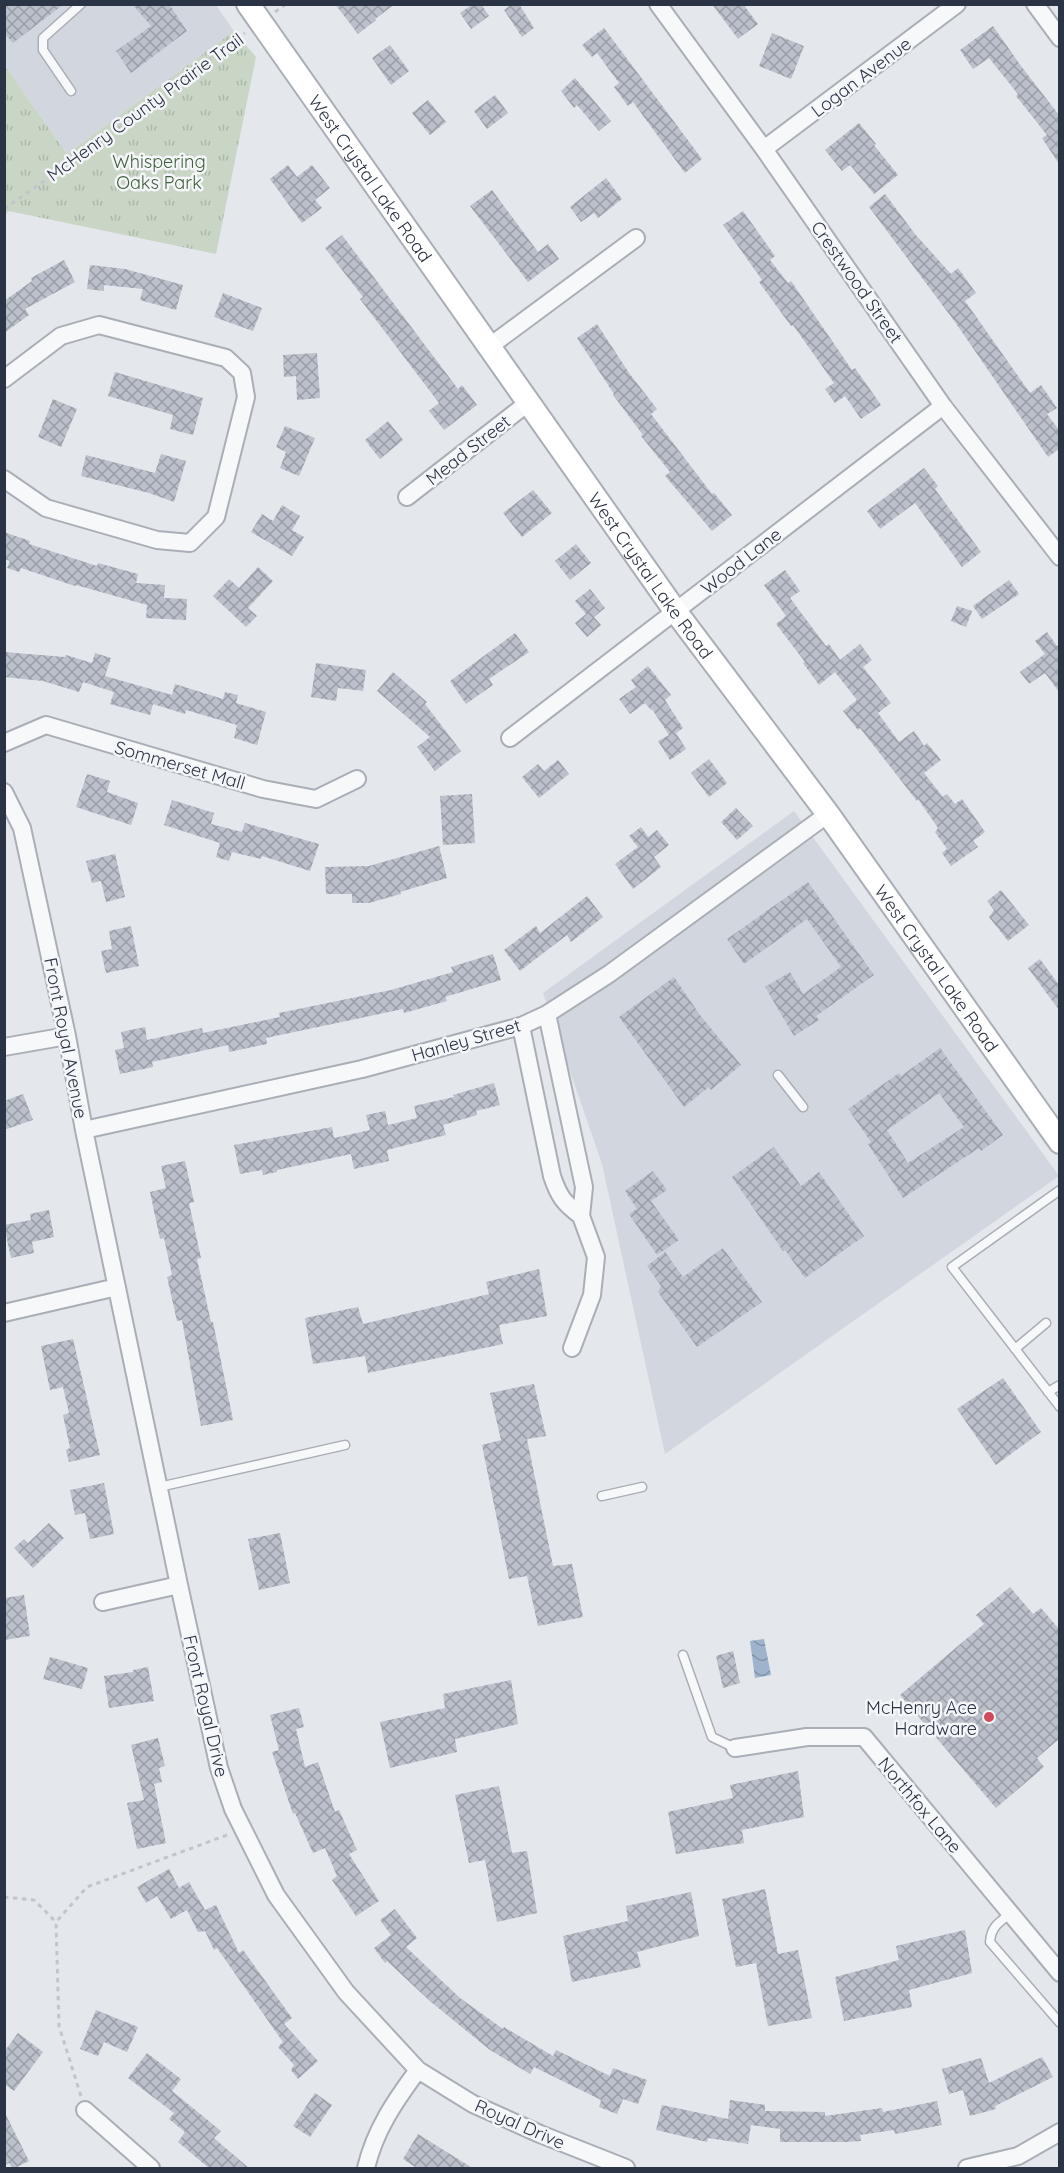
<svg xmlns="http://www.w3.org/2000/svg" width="1064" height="2173" viewBox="0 0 1064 2173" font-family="Quicksand,sans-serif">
<defs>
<pattern id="grass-tufts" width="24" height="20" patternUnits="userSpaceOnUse" patternTransform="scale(1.5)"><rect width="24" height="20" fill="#c9d6c5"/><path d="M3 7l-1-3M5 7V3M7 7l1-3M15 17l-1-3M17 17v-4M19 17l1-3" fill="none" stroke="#adb8ab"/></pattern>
<pattern id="water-waves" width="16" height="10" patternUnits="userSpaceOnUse" patternTransform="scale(1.5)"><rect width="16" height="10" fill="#9fb4cc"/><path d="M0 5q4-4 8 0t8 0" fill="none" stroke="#8293a7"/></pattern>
<pattern id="building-cross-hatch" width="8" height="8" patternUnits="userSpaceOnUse" patternTransform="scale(1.5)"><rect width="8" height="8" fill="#bbc0ca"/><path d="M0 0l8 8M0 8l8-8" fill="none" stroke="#989da6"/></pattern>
</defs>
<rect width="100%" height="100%" fill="#e4e7ec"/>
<!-- built -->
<path fill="#d2d6de" d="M 4,5 L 216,5 L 234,31 L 67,154 L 5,66 Z
M 794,811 L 1059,1176 L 665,1454 L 602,1164 L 543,993 Z"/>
<!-- grass -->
<path fill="url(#grass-tufts)" d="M 234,31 L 256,57 L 216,254 L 9,211 L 5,214 L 5,66 L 67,154 Z"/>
<!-- water -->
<path fill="url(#water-waves)" d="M 764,1639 L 771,1675 L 755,1678 L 750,1641 Z"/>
<!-- building -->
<path fill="url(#building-cross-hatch)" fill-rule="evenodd" d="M 4,4 L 64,4 L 13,43 L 4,33 Z
M 132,4 L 169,4 L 187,31 L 131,73 L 116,51 L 151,26 Z
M 335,4 L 395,4 L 375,19 L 376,20 L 358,34 Z
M 473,4 L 481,4 L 489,16 L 471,29 L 460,13 Z
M 512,4 L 519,4 L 534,28 L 522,37 L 504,10 Z
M 712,4 L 743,4 L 758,24 L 738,39 Z
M 993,26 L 1021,66 L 1059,115 L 1059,164 L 1042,138 L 1047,135 L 1016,96 L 1018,94 L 989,58 L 973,69 L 960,50 Z
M 604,28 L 702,159 L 685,173 L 633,102 L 628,106 L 614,87 L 619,83 L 597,53 L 592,57 L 582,45 Z
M 772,33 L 804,46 L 791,79 L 759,66 Z
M 390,45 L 409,71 L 391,85 L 372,58 Z
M 575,78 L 611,121 L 599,131 L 577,105 L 574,108 L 561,91 Z
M 495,95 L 508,113 L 487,129 L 474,111 Z
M 428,100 L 446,122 L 430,135 L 412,113 Z
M 859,123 L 876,144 L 874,145 L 898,175 L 874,194 L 850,165 L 842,171 L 825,150 Z
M 288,165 L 297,177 L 312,165 L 330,188 L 315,200 L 322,208 L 302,223 L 270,179 Z
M 606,178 L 622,199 L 598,218 L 594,213 L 581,222 L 570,207 Z
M 492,190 L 538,252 L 548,244 L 559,259 L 528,282 L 470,206 Z
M 885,194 L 915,234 L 951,274 L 958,268 L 976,293 L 965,301 L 1030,393 L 1041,385 L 1057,408 L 1047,414 L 1059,430 L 1059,449 L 1048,457 L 955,322 L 869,207 Z
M 743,211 L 775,256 L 770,260 L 788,283 L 791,281 L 852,370 L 855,368 L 881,405 L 861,419 L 845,396 L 835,403 L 825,389 L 834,383 L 793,325 L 791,326 L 759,282 L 762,280 L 723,225 Z
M 342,235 L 458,389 L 462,385 L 477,405 L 444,430 L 429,411 L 439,403 L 360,299 L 363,297 L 325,248 Z
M 64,260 L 75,282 L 25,309 L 29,315 L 4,333 L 4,301 L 32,281 L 31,278 Z
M 90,265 L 125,269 L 183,285 L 176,310 L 140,300 L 143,289 L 104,285 L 104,291 L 87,289 Z
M 223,293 L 262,308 L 253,331 L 214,317 Z
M 597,324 L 629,373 L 657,409 L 651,414 L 712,494 L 714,493 L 732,515 L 712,531 L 665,476 L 670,472 L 641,436 L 643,435 L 613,395 L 614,394 L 577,338 Z
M 317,353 L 320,398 L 297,400 L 296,376 L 284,377 L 283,355 Z
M 115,372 L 203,398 L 193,435 L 170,429 L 173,415 L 108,396 Z
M 53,399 L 77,409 L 61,447 L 38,437 Z
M 388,421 L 403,440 L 380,459 L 365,440 Z
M 285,426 L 315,438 L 299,476 L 280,468 L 286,452 L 276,447 Z
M 161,454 L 186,461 L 174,502 L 149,493 L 81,476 L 86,455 L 155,473 Z
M 924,468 L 938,486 L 935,489 L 981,552 L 962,567 L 915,503 L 880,529 L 867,511 Z
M 533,490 L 552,513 L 522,537 L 503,513 Z
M 282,505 L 300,516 L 292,530 L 304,537 L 292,556 L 251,532 L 262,514 L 273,521 Z
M 4,532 L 30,541 L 29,544 L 97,566 L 98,563 L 138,574 L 136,583 L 165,585 L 164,598 L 187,599 L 186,620 L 146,618 L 147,605 L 76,585 L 75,586 L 21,568 L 19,572 L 7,568 L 10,561 L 4,559 Z
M 576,544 L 591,563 L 570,580 L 555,561 Z
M 258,567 L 273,581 L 248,608 L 257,616 L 246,627 L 213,596 L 229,579 L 239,588 Z
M 785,570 L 800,591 L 790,598 L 826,646 L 829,644 L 840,660 L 860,644 L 872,660 L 863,667 L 891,703 L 878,713 L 899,742 L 914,731 L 924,746 L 927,743 L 941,760 L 924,773 L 943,797 L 947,794 L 955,804 L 962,799 L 985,832 L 973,841 L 978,847 L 951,866 L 942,853 L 947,849 L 935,832 L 938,828 L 918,799 L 917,801 L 860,728 L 858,730 L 843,711 L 857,700 L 835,672 L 819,685 L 803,663 L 805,662 L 776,624 L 786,616 L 764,585 Z
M 1009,580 L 1019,594 L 982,619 L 973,606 Z
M 590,589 L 605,608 L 594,617 L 601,625 L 587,637 L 575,623 L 586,614 L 575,601 Z
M 957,606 L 972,611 L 966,627 L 951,621 Z
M 1047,632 L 1057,646 L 1059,644 L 1059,692 L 1045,673 L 1029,684 L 1020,672 L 1045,654 L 1035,641 Z
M 515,633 L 529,652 L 489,679 L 493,685 L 466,704 L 450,681 Z
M 4,652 L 65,657 L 66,655 L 92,663 L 95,653 L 111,658 L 105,676 L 172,695 L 175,684 L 223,699 L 225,692 L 238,695 L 236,703 L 266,712 L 257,745 L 234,738 L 237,725 L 186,710 L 185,714 L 153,704 L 150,715 L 110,704 L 114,692 L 83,682 L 79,692 L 43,681 L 4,677 Z
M 316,663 L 366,670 L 363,691 L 338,688 L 336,701 L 311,697 Z
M 648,666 L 671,695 L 665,700 L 683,728 L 676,733 L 686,749 L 670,760 L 658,741 L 669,735 L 652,709 L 651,710 L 645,703 L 630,714 L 619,699 L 636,687 L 631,680 Z
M 393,672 L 427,702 L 425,704 L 461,751 L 435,771 L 417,747 L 430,737 L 377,691 Z
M 709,759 L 727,783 L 709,797 L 691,773 Z
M 558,760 L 569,774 L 539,798 L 522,777 L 538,764 L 544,771 Z
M 87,774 L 110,781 L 107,792 L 138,803 L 131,825 L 76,807 Z
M 472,794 L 475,843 L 443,845 L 440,796 Z
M 172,800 L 214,813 L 211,824 L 242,832 L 245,823 L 319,844 L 310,871 L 262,856 L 261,859 L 232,852 L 229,861 L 216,857 L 220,843 L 164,825 Z
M 736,808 L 753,826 L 737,840 L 721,822 Z
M 641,827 L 648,837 L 657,830 L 669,845 L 654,857 L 661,867 L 633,889 L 615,864 L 638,847 L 629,836 Z
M 439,846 L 447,878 L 400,892 L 401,894 L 369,903 L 352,903 L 352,894 L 326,894 L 325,867 L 369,866 Z
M 115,854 L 125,897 L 106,902 L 101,881 L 92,883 L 86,861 Z
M 808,882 L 874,975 L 816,1016 L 819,1020 L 794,1036 L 765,987 L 790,972 L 803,994 L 841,967 L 807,919 L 744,964 L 727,939 Z
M 1001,890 L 1029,925 L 1008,941 L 989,917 L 994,910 L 987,901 Z
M 587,896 L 603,917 L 571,942 L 567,935 L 520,971 L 504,950 L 536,926 L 540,933 Z
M 131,926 L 139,966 L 106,973 L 101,951 L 112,949 L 109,931 Z
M 493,954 L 501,980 L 445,997 L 447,1001 L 404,1013 L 403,1009 L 266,1038 L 267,1044 L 229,1052 L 228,1045 L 152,1062 L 153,1067 L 120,1074 L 115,1050 L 124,1048 L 121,1032 L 145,1027 L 147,1040 L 202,1028 L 203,1033 L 280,1017 L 279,1013 L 391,990 L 453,972 L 451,967 Z
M 1040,959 L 1059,985 L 1059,1010 L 1028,968 Z
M 674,977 L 700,1015 L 741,1065 L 711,1090 L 709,1087 L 684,1107 L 619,1017 Z
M 940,1048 L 1003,1135 L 981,1151 L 979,1148 L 903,1198 L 868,1144 L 871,1142 L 848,1109 L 899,1073 L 901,1076 ZM 939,1093 L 964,1127 L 908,1163 L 887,1130 Z
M 494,1083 L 500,1105 L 476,1111 L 477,1115 L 443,1125 L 446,1135 L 387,1150 L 389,1161 L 354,1169 L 351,1154 L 277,1170 L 277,1172 L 263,1175 L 262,1170 L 240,1174 L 234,1145 L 332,1127 L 334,1138 L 370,1130 L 366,1115 L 385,1111 L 388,1125 L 417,1118 L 414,1106 L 454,1097 L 453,1095 Z
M 23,1094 L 33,1120 L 4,1130 L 4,1101 Z
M 774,1147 L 801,1186 L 819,1172 L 864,1236 L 805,1278 L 785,1250 L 783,1251 L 732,1177 Z
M 185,1161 L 194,1202 L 189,1203 L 201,1258 L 197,1259 L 211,1322 L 213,1322 L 233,1420 L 201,1426 L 182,1320 L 177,1321 L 167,1277 L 172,1275 L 164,1238 L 160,1239 L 150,1192 L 166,1188 L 161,1166 Z
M 653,1171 L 667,1190 L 651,1201 L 679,1240 L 657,1255 L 629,1214 L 637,1209 L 625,1191 Z
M 49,1210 L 54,1237 L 32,1242 L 34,1253 L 11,1258 L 4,1225 L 31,1220 L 30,1214 Z
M 723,1248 L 762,1302 L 697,1347 L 658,1292 L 661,1286 L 647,1266 L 665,1252 L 683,1277 Z
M 539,1269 L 547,1316 L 499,1325 L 503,1344 L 368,1373 L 365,1356 L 313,1364 L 305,1318 L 358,1307 L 363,1324 L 489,1294 L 486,1282 Z
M 73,1339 L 100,1455 L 69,1462 L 66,1450 L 70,1448 L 63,1415 L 69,1413 L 63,1387 L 50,1390 L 41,1346 Z
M 1003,1378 L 1041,1432 L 996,1465 L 957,1409 Z
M 534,1384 L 546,1436 L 527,1439 L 553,1566 L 572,1564 L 583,1617 L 538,1626 L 527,1576 L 509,1579 L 482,1445 L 501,1440 L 490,1393 Z
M 104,1483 L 114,1534 L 90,1539 L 85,1513 L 75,1515 L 70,1490 Z
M 49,1523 L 64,1538 L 33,1568 L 14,1548 L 24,1539 L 28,1543 Z
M 280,1533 L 290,1583 L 259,1590 L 248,1539 Z
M 1010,1587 L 1033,1614 L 1041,1608 L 1059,1629 L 1059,1739 L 1037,1758 L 1044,1767 L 996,1808 L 900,1695 L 984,1624 L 976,1615 Z
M 24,1595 L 30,1636 L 4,1640 L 4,1598 Z
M 733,1651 L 740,1683 L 723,1688 L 716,1656 Z
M 50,1657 L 88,1668 L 82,1689 L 43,1679 Z
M 148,1667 L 154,1701 L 109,1708 L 104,1676 L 133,1672 L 133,1670 Z
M 511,1680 L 518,1724 L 455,1739 L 457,1752 L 390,1768 L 380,1722 L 445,1708 L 443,1694 Z
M 299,1708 L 304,1727 L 296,1729 L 305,1767 L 318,1762 L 335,1812 L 339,1810 L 357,1850 L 349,1854 L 379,1901 L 356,1916 L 332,1880 L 337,1876 L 325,1848 L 313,1853 L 295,1813 L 293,1814 L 272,1752 L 279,1750 L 270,1715 Z
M 158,1738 L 165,1766 L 159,1768 L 162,1782 L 154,1784 L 166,1843 L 137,1849 L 127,1803 L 144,1800 L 131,1745 Z
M 798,1771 L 804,1817 L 742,1830 L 744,1843 L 676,1854 L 668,1812 L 733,1798 L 730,1785 Z
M 499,1786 L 512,1853 L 527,1851 L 537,1913 L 497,1922 L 485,1860 L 469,1863 L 455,1795 Z
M 169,1869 L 179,1888 L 189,1882 L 205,1910 L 216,1905 L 239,1953 L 243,1950 L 292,2018 L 284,2024 L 318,2061 L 298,2079 L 291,2070 L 294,2065 L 278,2047 L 283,2042 L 217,1948 L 214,1950 L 205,1931 L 198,1932 L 187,1910 L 171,1919 L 157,1896 L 146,1903 L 137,1887 Z
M 765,1889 L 778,1954 L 798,1950 L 812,2018 L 768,2026 L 756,1963 L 736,1967 L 722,1899 Z
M 691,1892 L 699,1936 L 637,1952 L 641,1967 L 572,1982 L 563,1936 L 628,1921 L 626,1906 Z
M 395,1909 L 417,1938 L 406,1947 L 460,1998 L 503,2029 L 504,2027 L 553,2056 L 556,2050 L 610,2076 L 613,2068 L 647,2080 L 638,2104 L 623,2099 L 617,2114 L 599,2107 L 601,2100 L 534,2067 L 530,2074 L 490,2050 L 431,2002 L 387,1961 L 385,1963 L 374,1948 L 391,1935 L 380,1920 Z
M 965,1930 L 972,1973 L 909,1990 L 912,2007 L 844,2021 L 835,1977 L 899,1960 L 896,1946 Z
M 96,2010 L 138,2027 L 127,2052 L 104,2042 L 98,2056 L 80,2049 Z
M 18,2033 L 43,2052 L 14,2091 L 4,2084 L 4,2052 Z
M 147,2053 L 181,2079 L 172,2091 L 221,2131 L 214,2138 L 250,2169 L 210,2169 L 178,2142 L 185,2132 L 169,2119 L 174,2113 L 128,2078 Z
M 1042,2057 L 1053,2077 L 995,2106 L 996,2109 L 970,2116 L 963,2090 L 949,2094 L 942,2069 L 981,2058 L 989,2083 Z
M 315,2093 L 332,2105 L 310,2137 L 293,2126 Z
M 730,2100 L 765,2105 L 765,2111 L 825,2112 L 825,2116 L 882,2108 L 883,2112 L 937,2101 L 942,2125 L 895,2134 L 894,2130 L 860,2135 L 861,2141 L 847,2142 L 780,2142 L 780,2129 L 751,2125 L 748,2144 L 708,2138 L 707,2142 L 656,2130 L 662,2105 L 728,2119 Z
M 4,2111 L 29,2161 L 13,2169 L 9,2163 L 4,2166 Z
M 418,2134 L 474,2169 L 418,2169 L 403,2159 Z"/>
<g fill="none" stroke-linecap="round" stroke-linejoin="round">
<defs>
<path id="lane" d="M 71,91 L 43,50 L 43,38 L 81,4
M 778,1075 L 803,1107
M 1060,1190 L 952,1267 L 1060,1407
M 1015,1349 L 1046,1323
M 1048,1392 L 1060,1385
M 159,1487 L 345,1445
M 602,1496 L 642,1487
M 683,1655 L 712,1737 L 735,1748
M 1010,1914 C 999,1922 991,1927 990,1942 L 1060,2023"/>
<path id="street" d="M 658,4 L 764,149 L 943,406 L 1060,557
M 1035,4 L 1060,38
M 764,149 L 957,4
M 490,346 L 636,238
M 4,379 L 61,336 L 99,325 L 226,358 L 242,373 L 246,397 L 216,517 L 190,543 L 157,540 L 46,508 L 4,479
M 407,497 L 529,402
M 510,738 L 943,406
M 4,743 L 46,725 L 263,789 L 316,799 L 357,779
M 4,792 L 22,828 L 67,1036 L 84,1130 L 179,1585 L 219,1768 L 233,1809 L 276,1895 L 346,1992 L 418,2070 L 473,2104 L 540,2134 L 626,2168
M 547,1014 L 584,1187 L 581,1216 L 596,1257 L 592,1295 L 572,1348
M 521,1026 L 552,1176 C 559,1197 564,1203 581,1216
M 4,1047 L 67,1036
M 84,1130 L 362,1069 L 521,1026 L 547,1014 L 609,974 L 828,814
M 4,1313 L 117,1287
M 103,1602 L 179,1585
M 735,1748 L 807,1737 L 864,1737 L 1060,1973
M 85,2110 L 151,2168
M 366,2168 C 375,2130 395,2101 418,2070
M 967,2168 L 1018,2156 L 1060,2132"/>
<g id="secondary">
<path id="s1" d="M 248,4 L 676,612 L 828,814 L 1060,1142"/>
</g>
</defs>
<!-- lane casing -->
<use href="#lane" stroke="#a9aeb7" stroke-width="11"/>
<!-- street casing -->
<use href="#street" stroke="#a9aeb7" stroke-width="20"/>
<!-- secondary casing -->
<use href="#secondary" stroke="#a9aeb7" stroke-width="26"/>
<!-- path -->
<path stroke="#c2c5cb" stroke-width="3" stroke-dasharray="4.5 4.5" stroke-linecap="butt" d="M 275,12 L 286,4
M 4,209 L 73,161 L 245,33
M 4,1897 L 34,1900 L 56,1922
M 81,2096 L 59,2026 L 56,1922 L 87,1887 L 227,1835"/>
<!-- lane -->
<use href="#lane" stroke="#f7f8fa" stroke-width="8"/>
<!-- street -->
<use href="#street" stroke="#f7f8fa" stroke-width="16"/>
<!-- secondary -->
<use href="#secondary" stroke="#fff" stroke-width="22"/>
</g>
<!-- markers -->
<circle fill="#d1495b" stroke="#f4f6f9" stroke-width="2" cx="989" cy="1717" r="6"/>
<g text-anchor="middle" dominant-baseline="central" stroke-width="5" stroke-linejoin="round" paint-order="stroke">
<!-- street labels -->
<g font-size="18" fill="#2b3445" stroke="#f4f6f9">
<text transform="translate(861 77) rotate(-37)">Logan Avenue</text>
<text transform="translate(145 107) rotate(-36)">McHenry County Prairie Trail</text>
<text stroke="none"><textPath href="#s1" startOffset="213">West Crystal Lake Road</textPath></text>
<text transform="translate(857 282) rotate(55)">Crestwood Street</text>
<text transform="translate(468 450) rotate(-38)">Mead Street</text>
<text transform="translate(741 561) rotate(-38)">Wood Lane</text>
<text stroke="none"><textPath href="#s1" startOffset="699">West Crystal Lake Road</textPath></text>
<text transform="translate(180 765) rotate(16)">Sommerset Mall</text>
<text stroke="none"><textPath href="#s1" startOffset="1185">West Crystal Lake Road</textPath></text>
<text transform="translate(66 1038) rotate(79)">Front Royal Avenue</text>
<text transform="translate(466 1040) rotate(-16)">Hanley Street</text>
<text transform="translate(206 1706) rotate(77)">Front Royal Drive</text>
<text transform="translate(920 1805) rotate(50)">Northfox Lane</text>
<text transform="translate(520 2124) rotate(24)">Royal Drive</text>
</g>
<!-- park labels -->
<g font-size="18" fill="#3f6138" stroke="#f4f6f9">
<text x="159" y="161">Whispering<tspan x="159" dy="21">Oaks Park</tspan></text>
</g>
<!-- poi labels -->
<g font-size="18" fill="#2b3445" stroke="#f4f6f9" text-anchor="end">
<text x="977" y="1707">McHenry Ace<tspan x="977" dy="21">Hardware</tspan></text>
</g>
</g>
<!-- border -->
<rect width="1064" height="2173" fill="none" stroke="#2b3445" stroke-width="12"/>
</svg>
